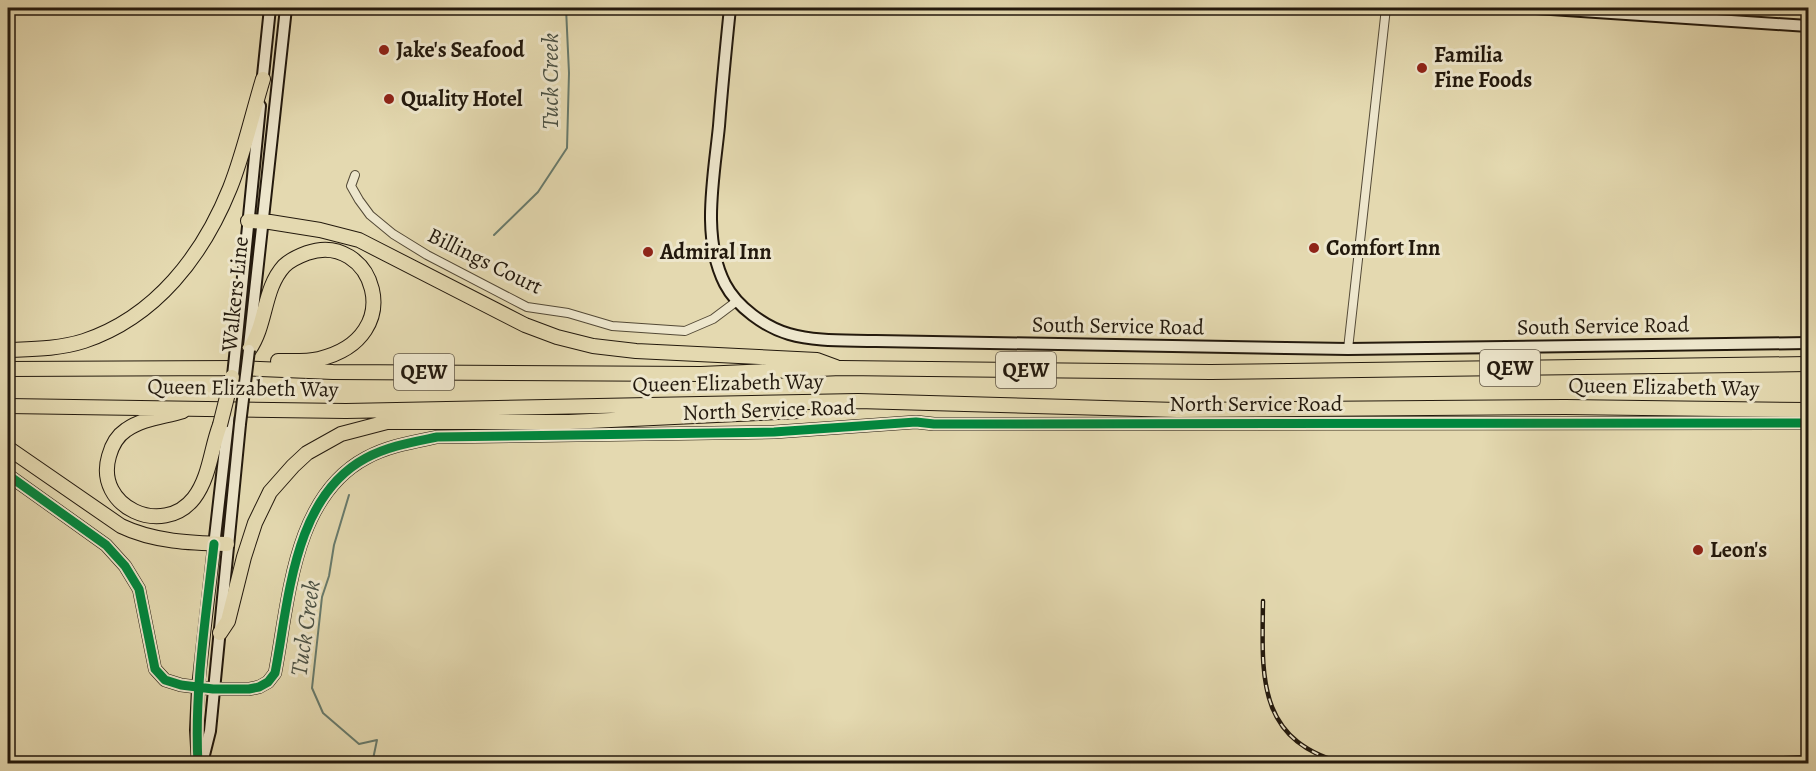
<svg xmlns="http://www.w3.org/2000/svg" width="1816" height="771" viewBox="0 0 1816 771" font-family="Alegreya,serif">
<rect width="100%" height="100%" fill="#e4d9b0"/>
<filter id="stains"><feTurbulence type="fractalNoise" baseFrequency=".00333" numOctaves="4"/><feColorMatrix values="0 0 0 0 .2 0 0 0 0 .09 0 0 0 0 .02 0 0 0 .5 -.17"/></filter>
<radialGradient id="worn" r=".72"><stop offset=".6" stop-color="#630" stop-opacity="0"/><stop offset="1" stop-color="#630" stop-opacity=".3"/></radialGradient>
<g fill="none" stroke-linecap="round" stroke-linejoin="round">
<!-- stream -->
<path stroke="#677a6c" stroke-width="2" d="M 494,235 L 538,192 L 567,148 L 569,73 L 566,8
M 349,495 L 334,545 L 329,576 L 322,597 L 312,688 L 323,713 L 359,744 L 377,740 L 372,764"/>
<defs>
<path id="street" d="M 355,175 L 351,186 L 359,200 L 370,215 L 393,234 L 427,255 L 527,307 L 568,313 L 612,326 L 685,331 L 713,319 L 737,301
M 1348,349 L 1386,8"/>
<path id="secondary" d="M 730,8 C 726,47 722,87 719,126 C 714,177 701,237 725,284 C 737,307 765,327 789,334 C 816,342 848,340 876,341 L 1348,349 L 1808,343
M 1536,8 L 1808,26
M 262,85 L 270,8
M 249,346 L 286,8
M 236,347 L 260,106
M 8,475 L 106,545 L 125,566 L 139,589 L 155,669 L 165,680 L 181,685 L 213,689 L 249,689 L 259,687 L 268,682 L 275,673 C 289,600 293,497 366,458 C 388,446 413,442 437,437 L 774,432 L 916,422 L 934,424 L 1808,423
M 202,763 L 210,731 L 240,424
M 198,764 L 196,730 L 198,687 L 229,414"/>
<path id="highway" d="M 248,221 L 270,222 L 320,230 L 359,240 L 525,325 L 557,337 L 593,346 L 636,351 L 817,360 L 836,367
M 8,350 C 33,349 59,349 84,341 C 156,317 203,255 230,188 C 244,153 252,115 263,79
M 249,350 C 267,324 263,289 284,266 C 290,260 299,256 307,253 C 372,230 411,337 319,359 C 306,362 292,361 278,361
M 8,369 L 236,368 L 333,372 L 701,374 L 841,368 L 1211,372 L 1808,364
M 8,406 L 346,411 L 858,401 L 1177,410 L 1565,407 L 1808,410
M 183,411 C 164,417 143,418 126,430 C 117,436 112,445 109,456 C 94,507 163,538 194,498 C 210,477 211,448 220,425
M 8,448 L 121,526 C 154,542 192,543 227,544
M 220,633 L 228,621 L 244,557 L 255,523 L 270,492 L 293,466 L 307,453 L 341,434 L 387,422 L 569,422 L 799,411"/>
</defs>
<!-- street casing -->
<use href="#street" stroke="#534936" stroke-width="10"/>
<!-- secondary casing -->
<use href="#secondary" stroke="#23190d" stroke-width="14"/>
<!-- highway casing -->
<use href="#highway" stroke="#23190d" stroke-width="16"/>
<!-- street -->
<use href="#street" stroke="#ede6cc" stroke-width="8"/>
<!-- secondary -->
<use href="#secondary" stroke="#ede6cc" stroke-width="10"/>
<!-- highway -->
<use href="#highway" stroke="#e4d9b0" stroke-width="14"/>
<defs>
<path id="rail" d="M 1263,601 C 1262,677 1256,742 1347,764
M 1666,764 L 1808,757"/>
</defs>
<!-- rail casing -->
<use href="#rail" stroke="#23190d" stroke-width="4.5"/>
<!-- rail -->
<use href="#rail" stroke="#ede6cc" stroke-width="2" stroke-dasharray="7" stroke-linecap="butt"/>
<defs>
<path id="secondary-bridge" d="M 232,385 L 236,347
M 240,424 L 249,350"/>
<path id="highway-bridge" d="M 220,425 L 232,377"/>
</defs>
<!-- secondary-bridge casing -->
<use href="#secondary-bridge" stroke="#23190d" stroke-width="14" stroke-linecap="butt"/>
<!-- highway-bridge casing -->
<use href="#highway-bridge" stroke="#23190d" stroke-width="16" stroke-linecap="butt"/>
<!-- secondary-bridge -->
<use href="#secondary-bridge" stroke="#ede6cc" stroke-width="10"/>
<!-- highway-bridge -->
<use href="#highway-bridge" stroke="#e4d9b0" stroke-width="14"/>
<defs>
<path id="cycleway" d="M 8,475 L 106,545 L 125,566 L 139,589 L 155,669 L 165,680 L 181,685 L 213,689 L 249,689 L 259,687 L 268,682 L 275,673 C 289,600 293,497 366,458 C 388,446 413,442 437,437 L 774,432 L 916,422 L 934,424 L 1808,423
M 198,764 C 194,690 206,617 214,544"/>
</defs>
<!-- cycleway casing -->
<use href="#cycleway" stroke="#ede6cc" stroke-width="13"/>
<!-- cycleway -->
<use href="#cycleway" stroke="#00873e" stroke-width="9"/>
</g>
<!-- markers -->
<g fill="#8f2418" stroke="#ede6cc" stroke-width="2">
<circle cx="384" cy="50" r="6"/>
<circle cx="1422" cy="68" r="6"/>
<circle cx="389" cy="99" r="6"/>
<circle cx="1314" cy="248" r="6"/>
<circle cx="648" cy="252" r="6"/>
<circle cx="1698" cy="550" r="6"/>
</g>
<g text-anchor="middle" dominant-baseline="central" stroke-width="6" stroke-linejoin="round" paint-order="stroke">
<!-- shield labels -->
<g fill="#ede6cc" stroke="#605646" stroke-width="1.5">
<rect x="1480" y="350" width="60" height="36" rx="4.5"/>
<rect x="996" y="352" width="60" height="36" rx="4.5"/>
<rect x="394" y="354" width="60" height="36" rx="4.5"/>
</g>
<g font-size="21" font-weight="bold" fill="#23190d">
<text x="1510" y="368">QEW</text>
<text x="1026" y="370">QEW</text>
<text x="424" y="372">QEW</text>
</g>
<!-- poi labels -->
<g font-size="22" font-weight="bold" fill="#23190d" stroke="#ede6cc" text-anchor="start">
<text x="396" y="50">Jake's Seafood</text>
<text x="1434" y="55">Familia<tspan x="1434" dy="25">Fine Foods</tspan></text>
<text x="401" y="99">Quality Hotel</text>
<text x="1326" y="248">Comfort Inn</text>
<text x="660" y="252">Admiral Inn</text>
<text x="1710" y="550">Leon's</text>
</g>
<!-- street labels -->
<g font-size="22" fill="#23190d" stroke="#ede6cc">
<text transform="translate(485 261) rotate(26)">Billings Court</text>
<text transform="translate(235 294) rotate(-84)">Walkers Line</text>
<text transform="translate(1118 326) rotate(1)">South Service Road</text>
<text transform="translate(1603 326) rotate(-1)">South Service Road</text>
<text transform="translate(728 383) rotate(-1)">Queen Elizabeth Way</text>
<text transform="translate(1664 387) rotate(1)">Queen Elizabeth Way</text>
<text transform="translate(243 388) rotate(1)">Queen Elizabeth Way</text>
<text x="1256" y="404">North Service Road</text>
<text transform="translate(769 410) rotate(-2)">North Service Road</text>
</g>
<!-- water labels -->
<g font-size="24" font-style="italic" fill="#4b5144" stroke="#ede6cc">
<text transform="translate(550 81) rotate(-90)">Tuck Creek</text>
<text transform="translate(305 628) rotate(-82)">Tuck Creek</text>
</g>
</g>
<!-- margin -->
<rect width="1816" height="771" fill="none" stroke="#e4d9b0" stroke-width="30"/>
<rect x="9" y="9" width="1798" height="753" fill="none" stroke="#23190d" stroke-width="3"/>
<rect x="15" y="15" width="1786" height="741" fill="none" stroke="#23190d" stroke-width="1.5"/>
<rect width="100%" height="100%" filter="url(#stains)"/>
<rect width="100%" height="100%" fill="url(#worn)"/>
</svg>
